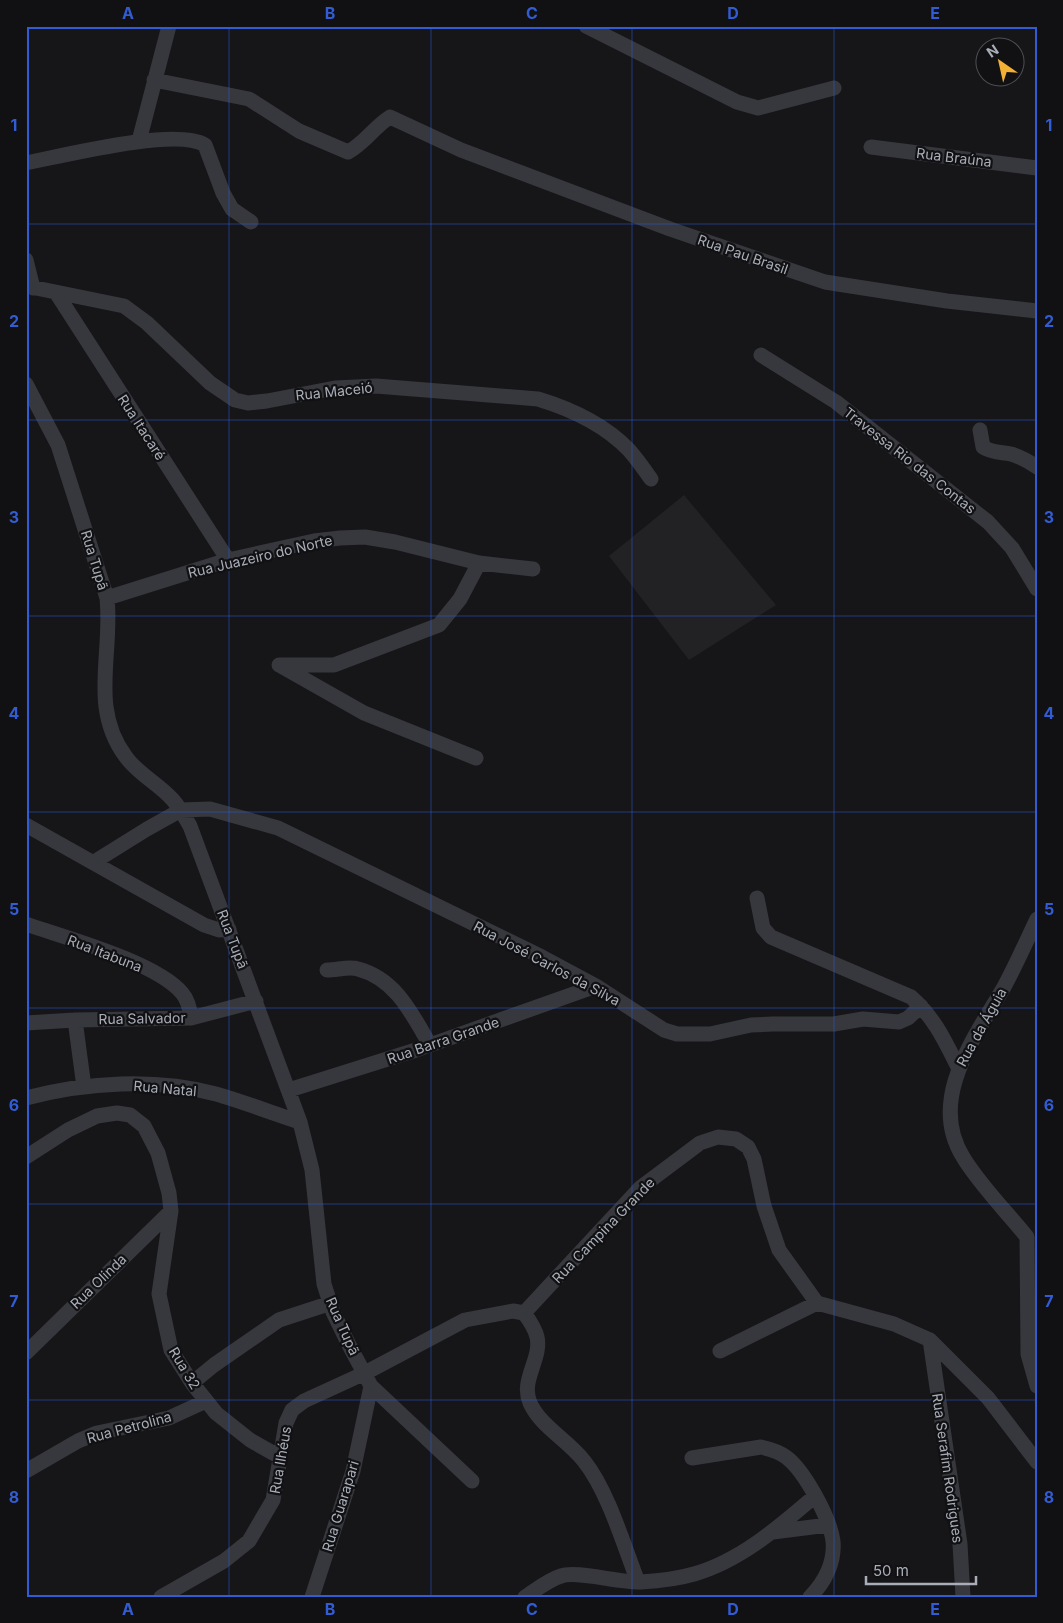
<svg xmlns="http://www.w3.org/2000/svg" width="1063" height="1623" viewBox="0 0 1063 1623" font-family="Inter,sans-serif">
<rect width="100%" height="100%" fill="#161618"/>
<!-- built -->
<path fill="#222225" d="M 684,495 L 776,605 L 689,660 L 609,556 Z"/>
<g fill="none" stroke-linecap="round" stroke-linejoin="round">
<!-- minor -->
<path stroke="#37383d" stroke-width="15" d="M 586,26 L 737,102 L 758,108 L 834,88
M 154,80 L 249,99 L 299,131 L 348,152 C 365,143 374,127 390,117 L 461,150 L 670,229 L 825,282 L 947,301 L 1037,311
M 139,141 L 169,26
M 871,147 L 1037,168
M 26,163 C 62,156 176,127 205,145 L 223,193 L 232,209 L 251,222
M 26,260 L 33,288
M 26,286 L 124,306 L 147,323 L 210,383 L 235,400 L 248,403 L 267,401 L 335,388 L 376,386 L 538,399 C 571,409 605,425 629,450 C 637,459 644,469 651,479
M 57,294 L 228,560
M 761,355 L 836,402 L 988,522 L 1012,548 L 1037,589
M 26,384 L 58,445 L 107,598 C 113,654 89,708 126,757 C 138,774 159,784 173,800 C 180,808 185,817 190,826 L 300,1122 L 312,1170 L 324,1284 L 333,1312 L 349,1345 L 371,1386 L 472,1481
M 980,430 L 983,447 C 991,453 1002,452 1011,454 C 1021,457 1028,461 1037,467
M 107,598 L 228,560 L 314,541 L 340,538 L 365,537 L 395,542 L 479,563 L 533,569
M 279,665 L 334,665 L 439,625 L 460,599 L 479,563
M 281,666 L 364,713 L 476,758
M 26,825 L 204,925 L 219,930 L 229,929
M 94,862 L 147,829 L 181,810 L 210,809 L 278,828 L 542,957 L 596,986 L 664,1030 L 677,1034 L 710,1034 L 751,1025 L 773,1024 L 834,1024 L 863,1019 L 899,1022 L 908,1018 L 921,1006
M 757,898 L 763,928 L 771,937 L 911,997 C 934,1017 945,1041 958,1067
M 26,924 C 66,938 156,962 182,993 C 188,1000 190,1009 191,1018
M 327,970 C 337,970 350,966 358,969 C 396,979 412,1014 430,1045
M 75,1020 L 84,1087
M 26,1023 L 75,1020 L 191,1018 L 256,1001
M 289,1090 L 416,1050 L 596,986
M 26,1098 C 87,1082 155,1078 216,1094 C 244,1102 272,1113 300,1122
M 26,1157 L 68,1130 L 97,1116 L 117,1113 L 130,1115 L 144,1126 L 158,1153 L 169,1193 L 171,1211 L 159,1294 L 171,1350 L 192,1383 L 216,1413 L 250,1440 L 280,1457
M 1027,1237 C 1007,1212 979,1184 963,1157 C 927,1099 975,1037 1004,987 C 1016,965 1026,942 1037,919
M 1027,1237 L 1028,1354 L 1037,1386
M 524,1313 L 640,1188 L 700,1143 L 718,1137 L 736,1139 L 748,1147 L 754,1159 L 764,1206 L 779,1250 L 817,1303
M 930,1340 L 960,1544 L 963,1597
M 720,1351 L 817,1303 L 894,1324 L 930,1340 L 988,1398 L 1037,1462
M 26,1353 L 171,1211
M 192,1383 L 214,1365 L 279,1320 L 331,1303
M 692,1458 L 761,1447 C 770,1449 778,1451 786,1457 C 804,1470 830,1518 833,1541 C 835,1562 825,1582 810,1597
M 26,1471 L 78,1441 L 97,1433 L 169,1418 L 206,1401
M 773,1532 L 828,1525
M 161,1597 L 224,1561 L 249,1541 L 273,1500 L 286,1423 L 292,1410 L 304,1401 L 365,1373 L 465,1320 L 513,1311 L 524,1313 C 530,1321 535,1328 537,1337 C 542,1359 520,1380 530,1403 C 541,1427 568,1440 584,1461 C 608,1491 624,1546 638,1582
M 312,1597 L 353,1471 L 371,1386
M 525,1597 C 536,1590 548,1580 561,1576 C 575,1570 620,1583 641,1582 C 658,1581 677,1579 694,1574 C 740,1561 779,1527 815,1496"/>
</g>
<!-- grid -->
<path fill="none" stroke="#325cd3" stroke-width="1" stroke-opacity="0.55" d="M 229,26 L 229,1597M 431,26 L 431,1597M 632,26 L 632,1597M 834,26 L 834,1597M 26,224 L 1037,224M 26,420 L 1037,420M 26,616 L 1037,616M 26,812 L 1037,812M 26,1008 L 1037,1008M 26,1204 L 1037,1204M 26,1400 L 1037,1400"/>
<g text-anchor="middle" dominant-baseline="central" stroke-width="4.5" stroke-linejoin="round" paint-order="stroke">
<!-- street labels -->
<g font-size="14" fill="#a8adb8" stroke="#111113">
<text transform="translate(954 157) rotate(7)">Rua Braúna</text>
<text transform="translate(743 254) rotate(19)">Rua Pau Brasil</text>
<text transform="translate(334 391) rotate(-6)">Rua Maceió</text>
<text transform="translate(142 427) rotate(57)">Rua Itacaré</text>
<text transform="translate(910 460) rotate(38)">Travessa Rio das Contas</text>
<text transform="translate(260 556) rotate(-13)">Rua Juazeiro do Norte</text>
<text transform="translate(95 560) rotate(73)">Rua Tupã</text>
<text transform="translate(233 939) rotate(69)">Rua Tupã</text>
<text transform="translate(105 953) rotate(21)">Rua Itabuna</text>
<text transform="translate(547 963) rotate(28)">Rua José Carlos da Silva</text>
<text transform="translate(142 1018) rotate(-1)">Rua Salvador</text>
<text transform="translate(981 1027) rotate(-61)">Rua da Águia</text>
<text transform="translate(443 1040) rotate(-19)">Rua Barra Grande</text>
<text transform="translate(165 1088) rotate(5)">Rua Natal</text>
<text transform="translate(603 1230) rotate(-46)">Rua Campina Grande</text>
<text transform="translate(98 1281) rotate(-44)">Rua Olinda</text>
<text transform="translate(343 1326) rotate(66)">Rua Tupã</text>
<text transform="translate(185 1368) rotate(59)">Rua 32</text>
<text transform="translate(129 1427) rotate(-15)">Rua Petrolina</text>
<text transform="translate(280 1460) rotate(-80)">Rua Ilhéus</text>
<text transform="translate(948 1468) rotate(82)">Rua Serafim Rodrigues</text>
<text transform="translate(340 1506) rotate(-73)">Rua Guarapari</text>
</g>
</g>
<!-- border -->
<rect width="1063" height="1623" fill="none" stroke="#111113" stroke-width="55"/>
<!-- north arrow -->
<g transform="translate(1000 62) rotate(326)"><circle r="24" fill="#111113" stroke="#4d4f55"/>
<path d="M0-4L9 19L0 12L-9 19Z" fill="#f2b134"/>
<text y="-8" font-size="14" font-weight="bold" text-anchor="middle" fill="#a8adb8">N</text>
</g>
<!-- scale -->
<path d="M866 1576v8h110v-8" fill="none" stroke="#a8adb8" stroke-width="2.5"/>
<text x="873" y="1576" font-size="15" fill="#a8adb8" stroke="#111113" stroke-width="4" paint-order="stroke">50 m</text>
<rect x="28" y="28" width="1008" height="1568" fill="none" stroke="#325cd3" stroke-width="2"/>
<g font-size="16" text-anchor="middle" font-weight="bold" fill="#325cd3">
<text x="128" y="19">A</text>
<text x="330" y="19">B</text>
<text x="532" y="19">C</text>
<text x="733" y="19">D</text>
<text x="935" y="19">E</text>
<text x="14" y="131">1</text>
<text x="1049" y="131">1</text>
<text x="14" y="327">2</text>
<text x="1049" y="327">2</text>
<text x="14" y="523">3</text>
<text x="1049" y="523">3</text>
<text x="14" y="719">4</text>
<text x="1049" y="719">4</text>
<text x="14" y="915">5</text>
<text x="1049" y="915">5</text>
<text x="14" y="1111">6</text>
<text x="1049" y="1111">6</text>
<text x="14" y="1307">7</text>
<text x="1049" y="1307">7</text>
<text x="14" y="1503">8</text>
<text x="1049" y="1503">8</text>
<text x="128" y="1615">A</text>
<text x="330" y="1615">B</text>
<text x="532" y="1615">C</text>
<text x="733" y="1615">D</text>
<text x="935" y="1615">E</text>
</g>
</svg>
